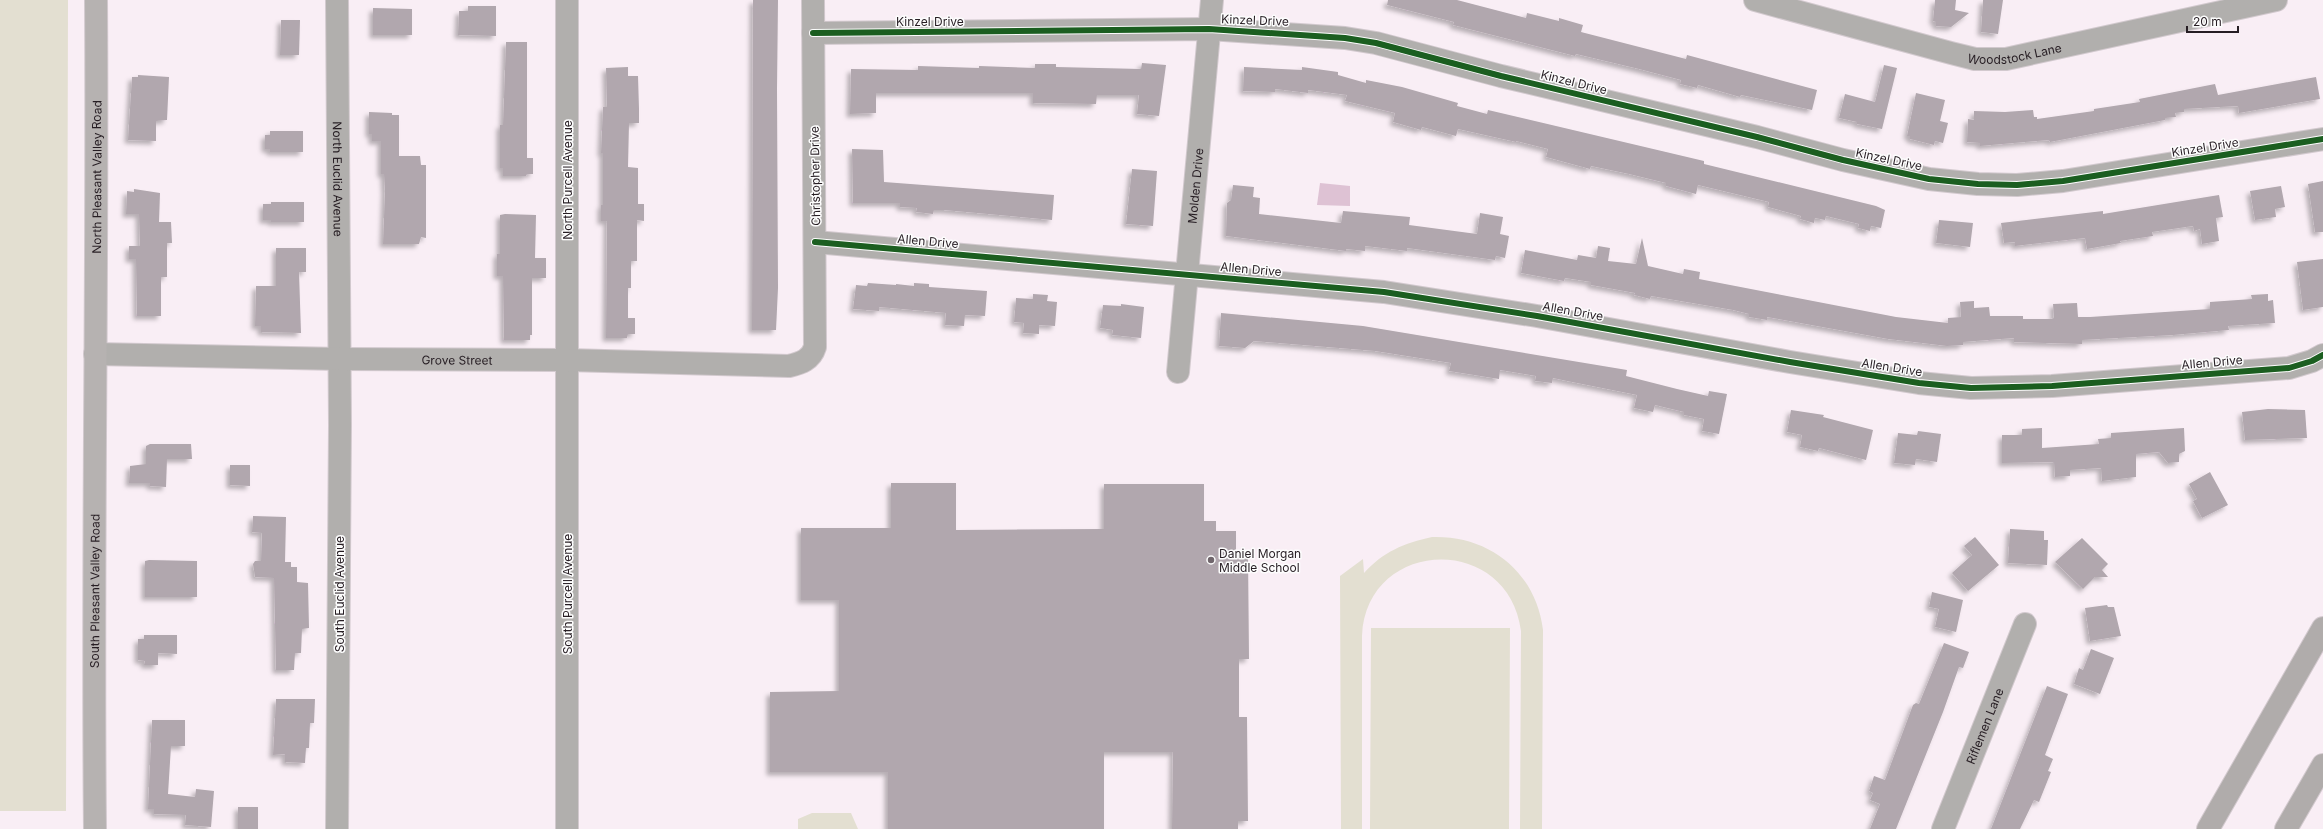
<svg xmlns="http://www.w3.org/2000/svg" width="2323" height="829" viewBox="0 0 2323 829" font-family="Inter,sans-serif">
<defs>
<filter id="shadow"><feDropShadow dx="-3.5" dy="3.5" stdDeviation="2" flood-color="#0004"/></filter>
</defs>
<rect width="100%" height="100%" fill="#f9eef5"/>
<!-- green -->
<path fill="#e3dfd1" d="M 0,0 L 68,0 L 66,811 L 0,811 Z
M 1432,537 C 1489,535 1536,572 1543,630 L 1542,829 L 1520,829 L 1521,631 C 1508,532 1366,538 1362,636 L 1362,829 L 1341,829 L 1340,576 L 1363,559 L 1364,573 C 1383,552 1404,543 1432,537 Z
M 1371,628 L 1510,628 L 1509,829 L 1370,829 Z
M 812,813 L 851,813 L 858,829 L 798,829 L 798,819 Z"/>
<!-- water -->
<path fill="#dec2d4" d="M 1320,183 L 1350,186 L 1350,206 L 1317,205 Z"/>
<!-- building -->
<path fill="#b1a7ae" filter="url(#shadow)" d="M 753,0 L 778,0 L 777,89 L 778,288 L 776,330 L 752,330 Z
M 1388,0 L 1457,0 L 1526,18 L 1527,13 L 1559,21 L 1559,18 L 1583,25 L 1581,32 L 1686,59 L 1687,55 L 1817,90 L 1812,110 L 1741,95 L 1740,97 L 1698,85 L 1697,88 L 1680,84 L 1681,80 L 1639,69 L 1576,54 L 1575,56 L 1453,25 L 1454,22 L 1387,5 Z
M 1935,0 L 1956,0 L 1955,10 L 1969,13 L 1951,27 L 1936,26 L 1936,22 L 1933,21 Z
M 1983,0 L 2003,0 L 1998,34 L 1981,32 Z
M 468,6 L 496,6 L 496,36 L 458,35 L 459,11 L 468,11 Z
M 373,8 L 412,9 L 412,35 L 373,35 Z
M 281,20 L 300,20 L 299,55 L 280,55 Z
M 506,42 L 527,42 L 527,158 L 533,158 L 533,174 L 527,174 L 526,176 L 503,176 L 503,168 L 500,168 L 500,125 L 503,125 Z
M 1142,63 L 1166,65 L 1159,116 L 1137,114 L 1139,95 L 1097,95 L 1096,104 L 1033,103 L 1033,93 L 876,93 L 876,113 L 850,114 L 851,69 L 918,70 L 918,66 L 979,68 L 979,66 L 1035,68 L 1035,64 L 1056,64 L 1056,67 L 1141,69 Z
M 1884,65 L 1897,68 L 1882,129 L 1857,124 L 1857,122 L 1839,118 L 1845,94 L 1875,102 Z
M 628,67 L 628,76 L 638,76 L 639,109 L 639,123 L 629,123 L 628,167 L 638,168 L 638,204 L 644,204 L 644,221 L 637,220 L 637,261 L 631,261 L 631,288 L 628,288 L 628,318 L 635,318 L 635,334 L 628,334 L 627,338 L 606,338 L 607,221 L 601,221 L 601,205 L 603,205 L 603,153 L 601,153 L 603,107 L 607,107 L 606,68 Z
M 1244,67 L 1302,70 L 1302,67 L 1338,72 L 1338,75 L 1366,83 L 1366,80 L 1402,87 L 1458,103 L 1457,106 L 1487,114 L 1488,110 L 1704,161 L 1704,164 L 1876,206 L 1885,210 L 1881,228 L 1871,226 L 1870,231 L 1858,228 L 1859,224 L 1826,216 L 1825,220 L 1815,218 L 1814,223 L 1800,219 L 1801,216 L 1768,207 L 1769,202 L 1698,185 L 1696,194 L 1666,186 L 1666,183 L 1629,174 L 1591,166 L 1590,169 L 1546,157 L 1548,149 L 1516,141 L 1516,142 L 1458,129 L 1456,136 L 1422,127 L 1421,130 L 1393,122 L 1395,113 L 1345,101 L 1347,95 L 1308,90 L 1308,93 L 1275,89 L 1275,92 L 1243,91 Z
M 138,75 L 169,77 L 167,120 L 156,121 L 156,141 L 128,140 L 132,77 L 138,77 Z
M 2316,77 L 2320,99 L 2239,113 L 2238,106 L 2184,109 L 2184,112 L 2175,113 L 2176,117 L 2165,118 L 2165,120 L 2050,142 L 2049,140 L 1980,146 L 1980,143 L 1967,142 L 1968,119 L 1974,120 L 1974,111 L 2005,112 L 2033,110 L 2034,117 L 2037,117 L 2037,119 L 2094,111 L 2094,109 L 2140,102 L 2139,99 L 2215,84 L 2218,95 Z
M 1916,93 L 1945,100 L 1940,121 L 1948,123 L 1943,143 L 1935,141 L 1934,145 L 1910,139 L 1910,136 L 1907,136 Z
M 369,112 L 392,113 L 392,115 L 399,115 L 399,156 L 420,156 L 421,165 L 426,165 L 426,238 L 421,237 L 419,244 L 383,244 L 385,191 L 384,174 L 381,174 L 381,141 L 372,141 L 372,134 L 369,134 Z
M 270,131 L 303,131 L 303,152 L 270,152 L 270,149 L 265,149 L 265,135 L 270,135 Z
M 852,149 L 883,150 L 884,182 L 1054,195 L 1052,220 L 944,210 L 934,210 L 933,214 L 916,212 L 917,208 L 900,207 L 900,203 L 853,203 Z
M 1132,169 L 1157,171 L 1153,226 L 1126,224 Z
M 2323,181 L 2323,232 L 2315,232 L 2308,184 Z
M 1233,185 L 1254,187 L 1253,197 L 1260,198 L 1259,214 L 1341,223 L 1343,211 L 1410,217 L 1409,225 L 1477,234 L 1480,213 L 1503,217 L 1500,234 L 1509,236 L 1505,258 L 1496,256 L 1495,260 L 1407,248 L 1407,251 L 1365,246 L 1365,251 L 1346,249 L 1346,251 L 1226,236 L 1227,203 L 1231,200 Z
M 2281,186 L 2285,207 L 2275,209 L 2276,217 L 2255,220 L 2250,191 Z
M 134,189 L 160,193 L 159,222 L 171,222 L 172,243 L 167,243 L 167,277 L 161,277 L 161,316 L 137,316 L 136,259 L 129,259 L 129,246 L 140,246 L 139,214 L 126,214 L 127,191 L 134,192 Z
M 2219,195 L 2223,217 L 2216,218 L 2219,241 L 2202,244 L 2200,229 L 2194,231 L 2193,226 L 2152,232 L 2153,236 L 2120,241 L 2121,243 L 2087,249 L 2085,238 L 2015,246 L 2015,242 L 2004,243 L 2001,223 L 2103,211 L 2103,214 Z
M 271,202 L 304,202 L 304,222 L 271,222 L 271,220 L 263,220 L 263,204 L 271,204 Z
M 505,214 L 536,215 L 535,258 L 546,258 L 546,278 L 532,278 L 532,335 L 530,335 L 530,340 L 504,340 L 503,276 L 497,276 L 497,254 L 500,254 L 500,215 Z
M 1939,220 L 1973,223 L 1970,247 L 1936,243 Z
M 1642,238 L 1648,266 L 1683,274 L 1684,269 L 1700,272 L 1699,279 L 1896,317 L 1948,323 L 1948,318 L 1961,317 L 1960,302 L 1974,301 L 1974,308 L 1989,307 L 1990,316 L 2023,316 L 2023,319 L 2051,319 L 2054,318 L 2053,304 L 2077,303 L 2078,317 L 2090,317 L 2210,309 L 2210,302 L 2252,299 L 2251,295 L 2268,294 L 2268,301 L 2273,300 L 2275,323 L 2228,326 L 2229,330 L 2173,335 L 2082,340 L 2082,344 L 2014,342 L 2014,338 L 1963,342 L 1963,345 L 1947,346 L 1888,339 L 1767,317 L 1767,320 L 1749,317 L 1749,314 L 1733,310 L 1651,296 L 1650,299 L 1634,295 L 1635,293 L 1591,285 L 1591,282 L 1565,278 L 1564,281 L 1521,273 L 1525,250 L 1577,260 L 1578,255 L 1596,258 L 1598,246 L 1610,248 L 1608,261 L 1636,264 Z
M 276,248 L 306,248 L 306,272 L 299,272 L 301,333 L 261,332 L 261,326 L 255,326 L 256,286 L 276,286 Z
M 2323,259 L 2323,307 L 2303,310 L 2297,262 Z
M 868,283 L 896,285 L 896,284 L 914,286 L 914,283 L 929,284 L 929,287 L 987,291 L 985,316 L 965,315 L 964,326 L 945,325 L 946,313 L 879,307 L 879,311 L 853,309 L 856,285 L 867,286 Z
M 1033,294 L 1048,295 L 1047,301 L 1057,302 L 1055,326 L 1039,325 L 1039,334 L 1023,333 L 1024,323 L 1014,322 L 1016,298 L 1033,299 Z
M 1121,304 L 1144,307 L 1141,338 L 1112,335 L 1113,330 L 1100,328 L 1103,305 L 1121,306 Z
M 1221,313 L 1363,326 L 1627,370 L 1626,376 L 1677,389 L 1708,396 L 1709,391 L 1727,394 L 1719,434 L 1702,431 L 1704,419 L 1684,415 L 1684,412 L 1655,405 L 1653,412 L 1634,408 L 1637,395 L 1567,381 L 1553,378 L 1552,383 L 1535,381 L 1536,376 L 1500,370 L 1499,379 L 1449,371 L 1451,363 L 1375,351 L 1254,341 L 1245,348 L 1219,346 Z
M 2268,409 L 2305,410 L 2307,438 L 2245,440 L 2242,412 Z
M 1791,410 L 1824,415 L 1823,417 L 1873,430 L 1866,460 L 1819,448 L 1818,451 L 1800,447 L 1802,435 L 1787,432 Z
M 2042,428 L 2042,448 L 2099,444 L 2098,439 L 2111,438 L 2111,433 L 2184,428 L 2185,451 L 2179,454 L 2179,462 L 2168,463 L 2159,452 L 2136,454 L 2136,477 L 2102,481 L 2101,468 L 2070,470 L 2070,476 L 2055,477 L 2054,462 L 2002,463 L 2002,435 L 2022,435 L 2022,429 Z
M 1918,431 L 1941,434 L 1937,462 L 1916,459 L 1915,465 L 1894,463 L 1898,433 L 1917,435 Z
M 150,444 L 191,444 L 192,459 L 167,459 L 166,487 L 150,486 L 150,483 L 129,483 L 130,466 L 146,464 L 146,446 Z
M 230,465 L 250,465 L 250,486 L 230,485 Z
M 2210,472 L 2228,505 L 2202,518 L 2193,501 L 2197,499 L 2189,484 Z
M 891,483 L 956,483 L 956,530 L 1104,529 L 1104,484 L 1204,484 L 1204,521 L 1216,521 L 1216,531 L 1236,531 L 1236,555 L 1248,554 L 1249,659 L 1239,659 L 1239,717 L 1247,717 L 1248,821 L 1238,821 L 1238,829 L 1172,829 L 1173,752 L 1104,752 L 1104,829 L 888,829 L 888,772 L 770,772 L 770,692 L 839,691 L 839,600 L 801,600 L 801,528 L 891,528 Z
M 253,516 L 286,517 L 285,562 L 291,562 L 291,567 L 297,567 L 297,582 L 308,583 L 309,628 L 302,629 L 301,653 L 295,653 L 294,670 L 276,670 L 274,578 L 255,577 L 253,564 L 255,561 L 261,561 L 262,533 L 252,532 Z
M 2010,529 L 2044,531 L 2044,540 L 2048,540 L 2047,565 L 2008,563 Z
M 1975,537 L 1999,565 L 1968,591 L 1952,573 L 1972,555 L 1964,546 Z
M 2082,538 L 2108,564 L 2102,570 L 2108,577 L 2095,577 L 2083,589 L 2055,562 Z
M 149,560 L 197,561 L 197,597 L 145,597 L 145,561 Z
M 1932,592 L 1963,600 L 1956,632 L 1935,627 L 1939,609 L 1929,607 Z
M 2107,605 L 2108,607 L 2114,607 L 2121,636 L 2090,641 L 2085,608 Z
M 144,635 L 177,635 L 177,654 L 158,653 L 158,665 L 144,665 L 145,661 L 138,660 L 138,639 L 144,639 Z
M 1944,643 L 1969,652 L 1963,668 L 1959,667 L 1943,712 L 1896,829 L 1870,829 L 1880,804 L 1870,800 L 1873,793 L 1869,791 L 1874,776 L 1885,780 L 1913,705 L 1916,703 L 1919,704 Z
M 2091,649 L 2114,658 L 2100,694 L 2074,684 L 2079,668 L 2083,670 Z
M 2047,686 L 2068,694 L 2045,755 L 2053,759 L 2048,771 L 2051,772 L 2039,802 L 2034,800 L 2020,829 L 1991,829 Z
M 276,699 L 315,699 L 314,723 L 310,723 L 309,748 L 306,748 L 305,763 L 285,762 L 285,754 L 273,755 Z
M 152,720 L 185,720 L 185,746 L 171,746 L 168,794 L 195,797 L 196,789 L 214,791 L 211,827 L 185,825 L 186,815 L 154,814 L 154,809 L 148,809 Z
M 238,807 L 258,807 L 258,829 L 238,829 Z"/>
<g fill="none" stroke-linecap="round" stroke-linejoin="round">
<defs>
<g id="minor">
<path id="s1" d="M 337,0 L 340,425 L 337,829"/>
<path d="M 567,0 L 567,829"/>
<path id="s2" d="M 1755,0 L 1951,53 L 1975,59 L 2006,59 L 2276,0"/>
<path d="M 813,33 L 1209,29 L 1345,38 L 1376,43 L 1501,76 L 1757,137 L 1843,160 L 1929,179 L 1978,184 L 2017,185 L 2063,181 L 2323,139"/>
<path d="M 815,242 L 1384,292 L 1537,316 L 1790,362 L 1919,383 L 1971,388 L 2052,386 L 2289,368 L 2312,361 L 2323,355"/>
<path id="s3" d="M 95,354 L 340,359 L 567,360 L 789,366 C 801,363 811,360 815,347 L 813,0"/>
<path id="s4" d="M 1178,372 L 1212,0"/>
<path id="s5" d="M 1943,829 L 2025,624"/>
</g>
<g id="major">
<path id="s6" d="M 95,829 C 92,553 98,276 96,0"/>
</g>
<path id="highway" d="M 2208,829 L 2323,628
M 2286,829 L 2323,765"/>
</defs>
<!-- minor casing -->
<use href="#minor" stroke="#d2c9ce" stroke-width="24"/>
<!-- major casing -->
<use href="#major" stroke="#d2c9ce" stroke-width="24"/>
<!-- highway casing -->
<use href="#highway" stroke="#d2c9ce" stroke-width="24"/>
<!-- minor -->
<use href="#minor" stroke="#b1afad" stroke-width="22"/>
<!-- major -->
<use href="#major" stroke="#b6b2b1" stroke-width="22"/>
<!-- highway -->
<use href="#highway" stroke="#b0acab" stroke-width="22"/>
<defs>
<path id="cycleway" d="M 813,33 L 1209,29 L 1345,38 L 1376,43 L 1501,76 L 1757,137 L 1843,160 L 1929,179 L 1978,184 L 2017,185 L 2063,181 L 2323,139
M 815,242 L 1384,292 L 1537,316 L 1790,362 L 1919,383 L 1971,388 L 2052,386 L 2289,368 L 2312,361 L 2323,355"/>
</defs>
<!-- cycleway casing -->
<use href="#cycleway" stroke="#fdfdfd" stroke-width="8"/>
<!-- cycleway -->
<use href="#cycleway" stroke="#1b5e20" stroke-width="6"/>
</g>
<!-- markers -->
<circle fill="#70666c" stroke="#fdfdfd" stroke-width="1.5" cx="1211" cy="560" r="4"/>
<g text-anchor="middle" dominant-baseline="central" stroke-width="3" stroke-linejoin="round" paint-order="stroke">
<!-- street labels -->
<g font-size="12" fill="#261d23" stroke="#fdfdfd">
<text transform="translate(1255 20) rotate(2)">Kinzel Drive</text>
<text x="930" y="21">Kinzel Drive</text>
<text stroke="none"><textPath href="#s2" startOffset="268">Woodstock Lane</textPath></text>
<text transform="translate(1574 82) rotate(14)">Kinzel Drive</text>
<text transform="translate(2205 147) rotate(-9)">Kinzel Drive</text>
<text transform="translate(1889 159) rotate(12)">Kinzel Drive</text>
<text transform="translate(815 176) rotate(-91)">Christopher Drive</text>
<text stroke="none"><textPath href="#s6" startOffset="652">North Pleasant Valley Road</textPath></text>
<text stroke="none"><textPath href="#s1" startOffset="179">North Euclid Avenue</textPath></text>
<text transform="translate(567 180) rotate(-90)">North Purcell Avenue</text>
<text stroke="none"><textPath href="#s4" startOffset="187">Molden Drive</textPath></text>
<text transform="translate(928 241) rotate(5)">Allen Drive</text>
<text transform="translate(1251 269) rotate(5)">Allen Drive</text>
<text transform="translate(1573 311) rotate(10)">Allen Drive</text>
<text stroke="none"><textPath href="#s3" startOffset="362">Grove Street</textPath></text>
<text transform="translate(2212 362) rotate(-5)">Allen Drive</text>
<text transform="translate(1892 367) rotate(9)">Allen Drive</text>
<text stroke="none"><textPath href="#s6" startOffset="238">South Pleasant Valley Road</textPath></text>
<text transform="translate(339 594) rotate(-90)">South Euclid Avenue</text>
<text transform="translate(567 594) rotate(-90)">South Purcell Avenue</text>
<text stroke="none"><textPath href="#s5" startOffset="111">Riflemen Lane</textPath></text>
</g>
<!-- poi labels -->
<g font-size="12" fill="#261d23" stroke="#fdfdfd" text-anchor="start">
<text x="1219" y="553">Daniel Morgan<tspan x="1219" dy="14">Middle School</tspan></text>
</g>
</g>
<!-- scale -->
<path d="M2187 26v6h51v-6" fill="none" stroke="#261d23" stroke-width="2"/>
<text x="2193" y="26" font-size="12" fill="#261d23" stroke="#fdfdfd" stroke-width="3" paint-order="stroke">20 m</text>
</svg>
